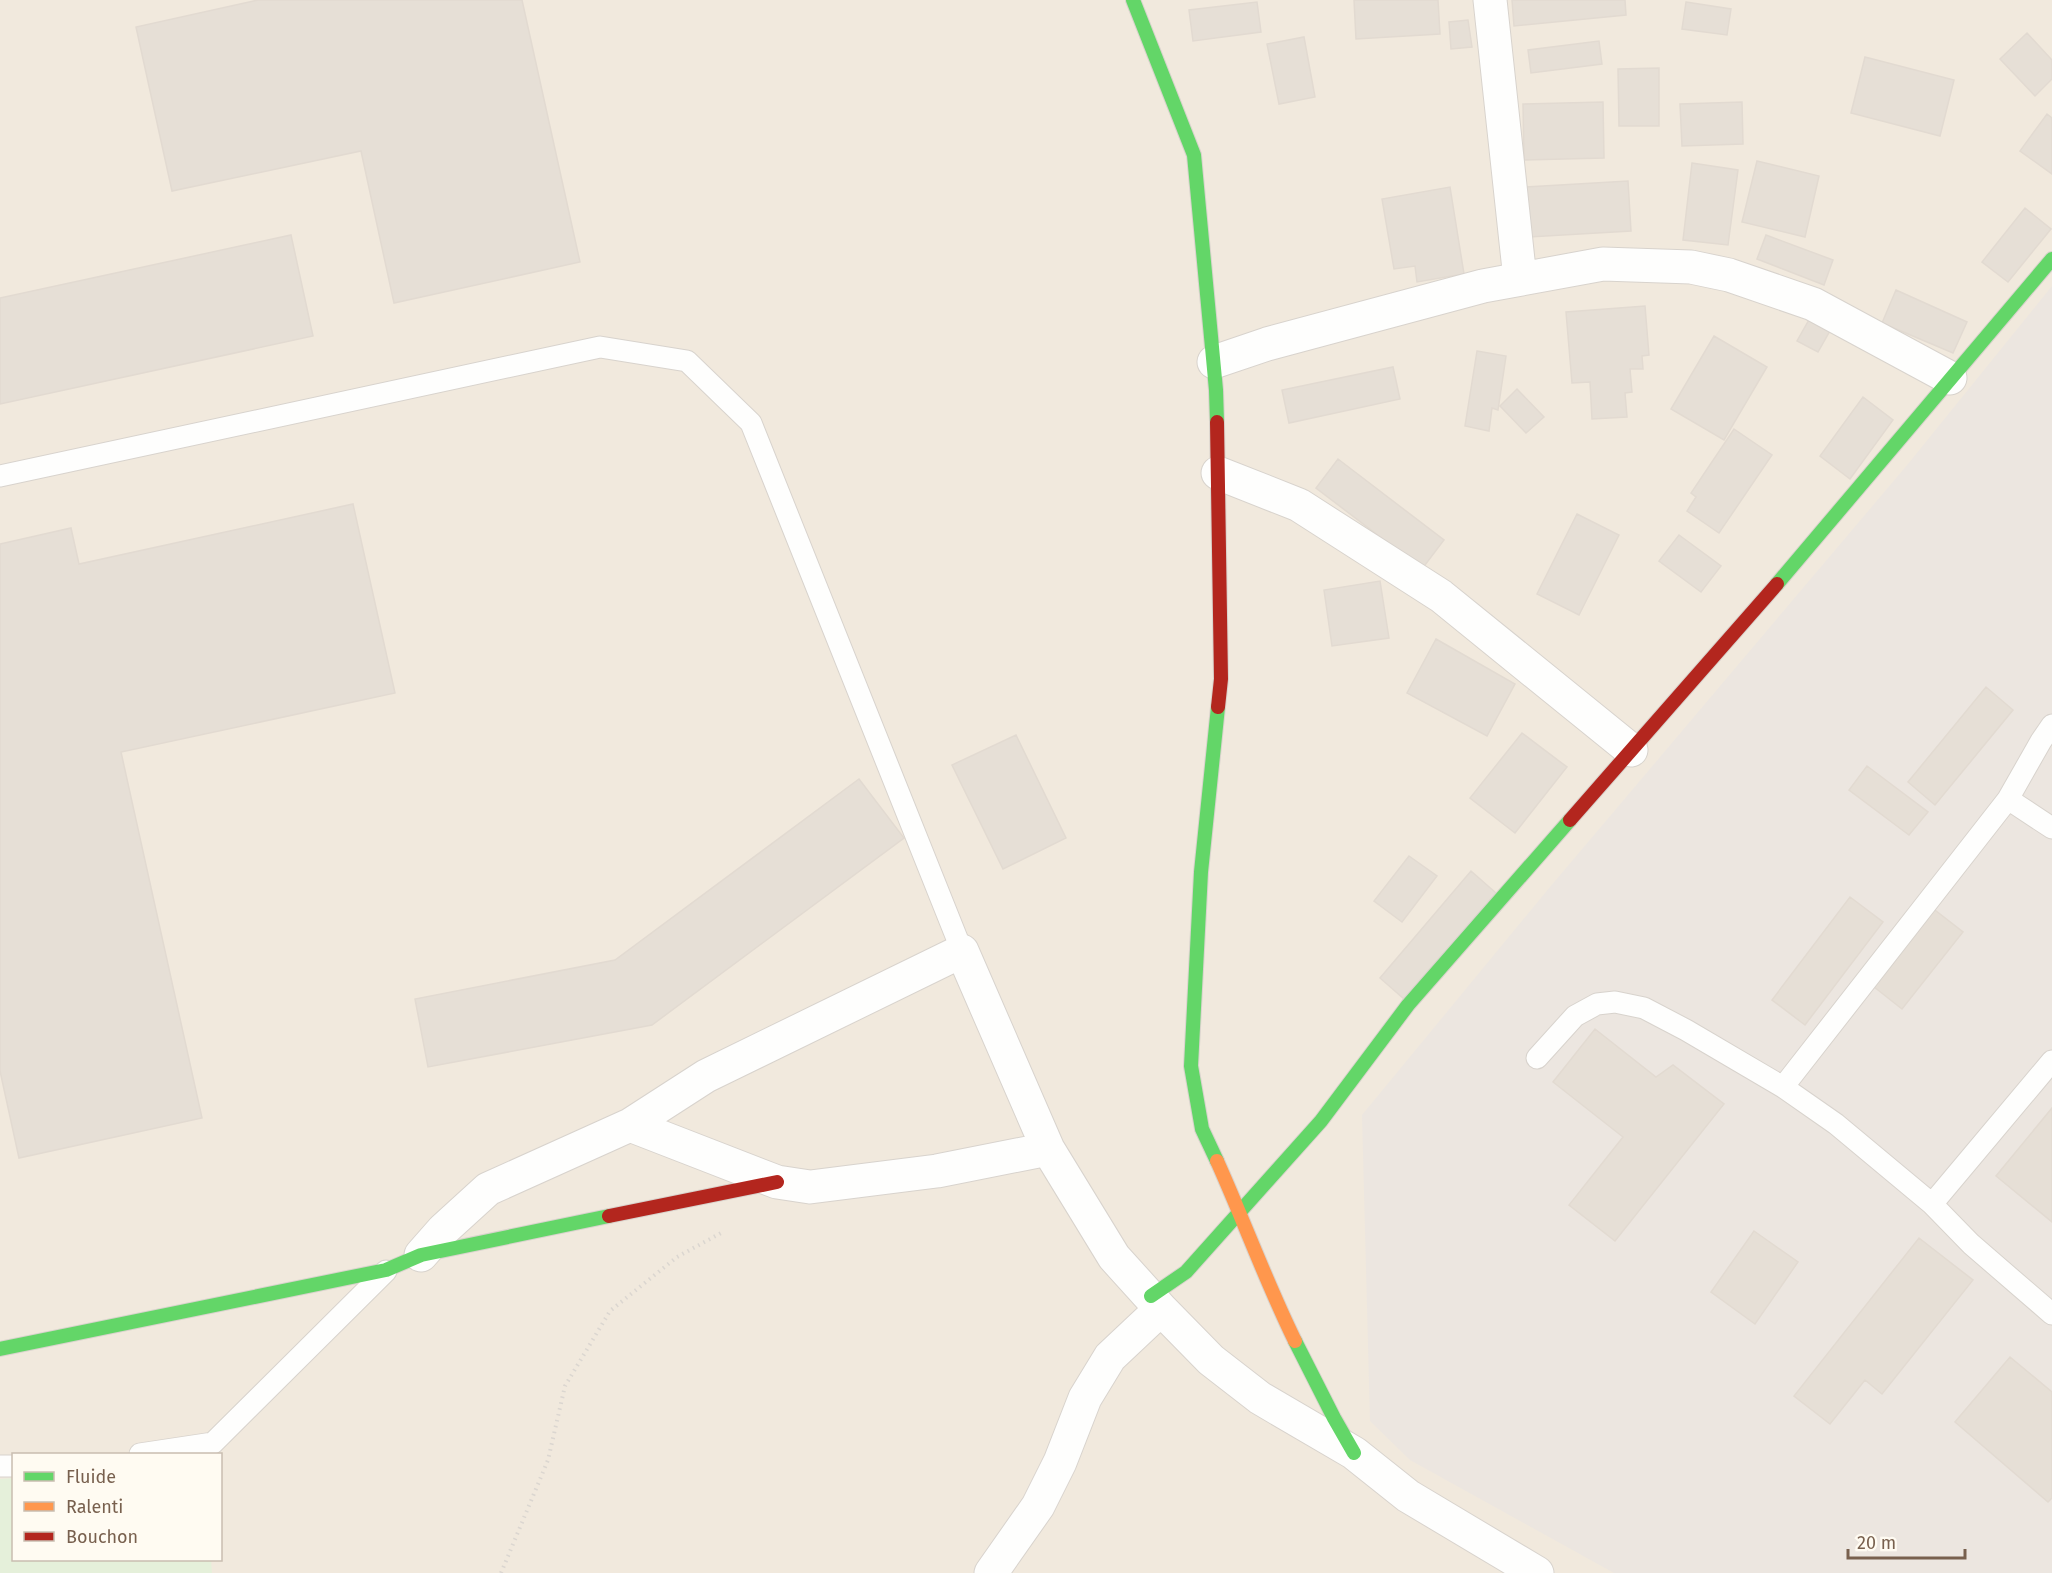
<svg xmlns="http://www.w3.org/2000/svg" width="2052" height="1573" viewBox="0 0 2052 1573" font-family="'Fira Sans',sans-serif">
<rect width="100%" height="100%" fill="#f9f6ef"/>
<!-- residential -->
<path fill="#f1e9dd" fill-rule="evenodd" d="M 0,0 L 2052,0 L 2052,1573 L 0,1573 ZM 14,1454 L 220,1454 L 220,1560 L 14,1560 Z"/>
<!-- industrial -->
<path fill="#ece6e0" d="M 2052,286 L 2052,1573 L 1614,1573 L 1410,1460 L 1370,1421 L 1362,1115 L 1550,887 L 1908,464 Z"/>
<!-- green -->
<path fill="#e5f0da" d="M 13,1478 L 14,1560 L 211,1560 L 212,1573 L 0,1573 L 0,1479 Z"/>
<!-- building -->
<path fill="#e6dfd6" stroke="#e2dad1" stroke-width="1.5" d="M 258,0 L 522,0 L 580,262 L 394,303 L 361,151 L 172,191 L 136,27 Z
M 1354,0 L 1438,0 L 1440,34 L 1356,39 Z
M 1512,0 L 1625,0 L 1626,15 L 1514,26 Z
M 1257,2 L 1261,32 L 1193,41 L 1189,10 Z
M 1686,2 L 1731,9 L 1727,35 L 1682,29 Z
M 1468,20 L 1472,47 L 1451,49 L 1449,22 Z
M 2027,33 L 2052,60 L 2052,79 L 2035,96 L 2000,59 Z
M 1304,37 L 1315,97 L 1279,104 L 1267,44 Z
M 1599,41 L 1602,64 L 1531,73 L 1528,50 Z
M 1865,57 L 1954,80 L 1940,136 L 1851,113 Z
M 1659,68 L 1659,126 L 1619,126 L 1618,69 Z
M 1603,102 L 1604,158 L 1524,160 L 1523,104 Z
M 1742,102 L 1743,144 L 1682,146 L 1680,104 Z
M 2047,114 L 2052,118 L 2052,174 L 2020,151 Z
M 1757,161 L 1819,176 L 1805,237 L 1742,222 Z
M 1692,163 L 1738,170 L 1728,245 L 1683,240 Z
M 1628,181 L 1631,231 L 1529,237 L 1526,187 Z
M 1450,187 L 1464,274 L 1417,282 L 1415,266 L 1394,269 L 1382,199 Z
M 2025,208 L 2051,229 L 2008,282 L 1982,262 Z
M 291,235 L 313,336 L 0,404 L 0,298 Z
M 1766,235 L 1833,260 L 1824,285 L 1757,259 Z
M 1896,290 L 1967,322 L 1953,353 L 1882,323 Z
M 1645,306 L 1649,355 L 1642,356 L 1643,369 L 1630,369 L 1632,392 L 1625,393 L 1627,417 L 1592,419 L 1590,382 L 1572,383 L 1566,312 Z
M 1810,318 L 1831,329 L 1818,352 L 1797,341 Z
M 1714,336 L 1767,367 L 1724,440 L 1671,409 Z
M 1477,351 L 1506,356 L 1498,410 L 1492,408 L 1489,431 L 1465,426 Z
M 1393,367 L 1400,399 L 1289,423 L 1282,390 Z
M 1517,389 L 1544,417 L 1526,433 L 1500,406 Z
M 1863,397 L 1893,420 L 1850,479 L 1820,456 Z
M 1734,429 L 1772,455 L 1719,533 L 1687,511 L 1696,497 L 1691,493 Z
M 1338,459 L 1444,540 L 1422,569 L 1316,488 Z
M 353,504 L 395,693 L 121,752 L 202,1118 L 19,1158 L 0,1071 L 0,544 L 71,528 L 79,564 Z
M 1577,514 L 1619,535 L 1579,615 L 1537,594 Z
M 1679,535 L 1721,566 L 1701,592 L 1659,561 Z
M 1380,581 L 1389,638 L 1332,646 L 1324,590 Z
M 1436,639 L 1515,684 L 1487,736 L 1407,693 Z
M 1986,687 L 2013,710 L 1935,805 L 1908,782 Z
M 1522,733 L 1567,767 L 1515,833 L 1470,798 Z
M 1016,735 L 1066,838 L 1003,869 L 952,765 Z
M 1867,766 L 1928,812 L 1909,835 L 1849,790 Z
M 859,779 L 904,838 L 652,1025 L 428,1067 L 415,999 L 615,960 Z
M 1409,856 L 1437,876 L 1402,922 L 1374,901 Z
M 1471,871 L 1496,893 L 1404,999 L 1380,978 Z
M 1850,897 L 1883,922 L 1805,1025 L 1772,1000 Z
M 1931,907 L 1963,932 L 1902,1009 L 1869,983 Z
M 1595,1029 L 1656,1077 L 1673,1065 L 1724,1104 L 1615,1241 L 1569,1205 L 1623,1137 L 1553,1082 Z
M 2052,1108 L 2052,1222 L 1996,1176 Z
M 1754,1231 L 1798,1262 L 1755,1324 L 1711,1292 Z
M 1919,1238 L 1973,1280 L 1882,1394 L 1865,1380 L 1830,1424 L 1794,1396 Z
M 2010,1357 L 2052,1392 L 2052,1498 L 2048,1502 L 1955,1422 Z"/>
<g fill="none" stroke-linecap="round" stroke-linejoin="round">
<defs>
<path id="lane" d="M 0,476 L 600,347 L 687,361 L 751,423 L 962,951
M 2008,799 L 2052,828
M 1537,1058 L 1575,1016 L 1597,1004 L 1615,1002 L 1644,1008 L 1686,1030 L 1783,1087 L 1836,1124 L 1932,1204
M 2052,1061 L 1932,1204 L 1971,1244 L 2052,1314
M 1783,1087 L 2008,799 L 2041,741 L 2052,725
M 140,1454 L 213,1443 L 386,1271
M 0,1466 L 14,1466"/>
<path id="street" d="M 1490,0 L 1520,279
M 1214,362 L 1267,344 L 1483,286 L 1603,264 L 1691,267 L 1729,275 L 1813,304 L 1950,378
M 1218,473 L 1299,505 L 1441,596 L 1631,750
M 630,1125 L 777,1182 L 810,1187 L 937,1171 L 1048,1149
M 421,1255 L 443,1230 L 488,1189 L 630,1125 L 706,1076 L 962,951 L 1048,1149 L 1114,1257 L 1161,1309 L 1211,1360 L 1260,1398 L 1354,1453 L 1408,1496 L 1537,1573
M 991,1573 L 1038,1506 L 1060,1462 L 1085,1398 L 1110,1357 L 1161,1309"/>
<path id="fast" d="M 1133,0 L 1194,155 L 1216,390 L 1217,422
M 1777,584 L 2052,259
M 1217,1161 L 1202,1129 L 1191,1066 L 1201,872 L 1218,707
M 1151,1296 L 1186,1272 L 1321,1121 L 1408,1005 L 1570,820
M 1295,1341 L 1334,1418 L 1354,1453
M 0,1349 L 386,1270 L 421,1255 L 609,1216"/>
<path id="slow" d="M 1217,1161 C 1244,1221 1266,1282 1295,1341"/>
<path id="jam" d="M 1217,422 L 1221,679 L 1218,707
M 1570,820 L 1777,584
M 609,1216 L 777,1182"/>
</defs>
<!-- lane casing -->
<use href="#lane" stroke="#d8d3cd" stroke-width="23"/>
<!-- street casing -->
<use href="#street" stroke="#d8d3cd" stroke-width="35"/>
<!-- fast casing -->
<use href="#fast" stroke="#d9d3cd" stroke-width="16"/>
<!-- slow casing -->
<use href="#slow" stroke="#d9d3cd" stroke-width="16"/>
<!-- jam casing -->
<use href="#jam" stroke="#d9d3cd" stroke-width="16"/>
<!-- path -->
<path stroke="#dbd6d0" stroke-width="4" stroke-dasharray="1.5 4.5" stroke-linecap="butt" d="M 501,1573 L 548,1460 L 565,1386 L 610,1311 L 677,1257 L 721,1233"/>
<!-- lane -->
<use href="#lane" stroke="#fefefd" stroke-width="21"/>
<!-- street -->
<use href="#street" stroke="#fefefd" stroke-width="33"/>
<!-- fast -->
<use href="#fast" stroke="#63d668" stroke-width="14"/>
<!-- slow -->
<use href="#slow" stroke="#ff974d" stroke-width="14"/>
<!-- jam -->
<use href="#jam" stroke="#b3261e" stroke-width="14"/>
</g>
<!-- legend -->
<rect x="12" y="1453" width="210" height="108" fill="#fffbf2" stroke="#c9bdb0" stroke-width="1.5"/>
<rect x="24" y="1472" width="30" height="9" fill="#63d668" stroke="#c9bdb0" stroke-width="1.5"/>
<text x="66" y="1483" font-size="18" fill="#78604e">Fluide</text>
<rect x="24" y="1502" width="30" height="9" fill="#ff974d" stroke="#c9bdb0" stroke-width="1.5"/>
<text x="66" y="1513" font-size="18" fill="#78604e">Ralenti</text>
<rect x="24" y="1532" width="30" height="9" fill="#b3261e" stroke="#c9bdb0" stroke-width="1.5"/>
<text x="66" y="1543" font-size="18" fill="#78604e">Bouchon</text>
<!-- scale -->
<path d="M1848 1549v9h117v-9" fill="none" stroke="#78604e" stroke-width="3"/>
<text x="1857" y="1549" font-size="18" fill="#78604e" stroke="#fffbf2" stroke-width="4.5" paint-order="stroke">20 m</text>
</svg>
